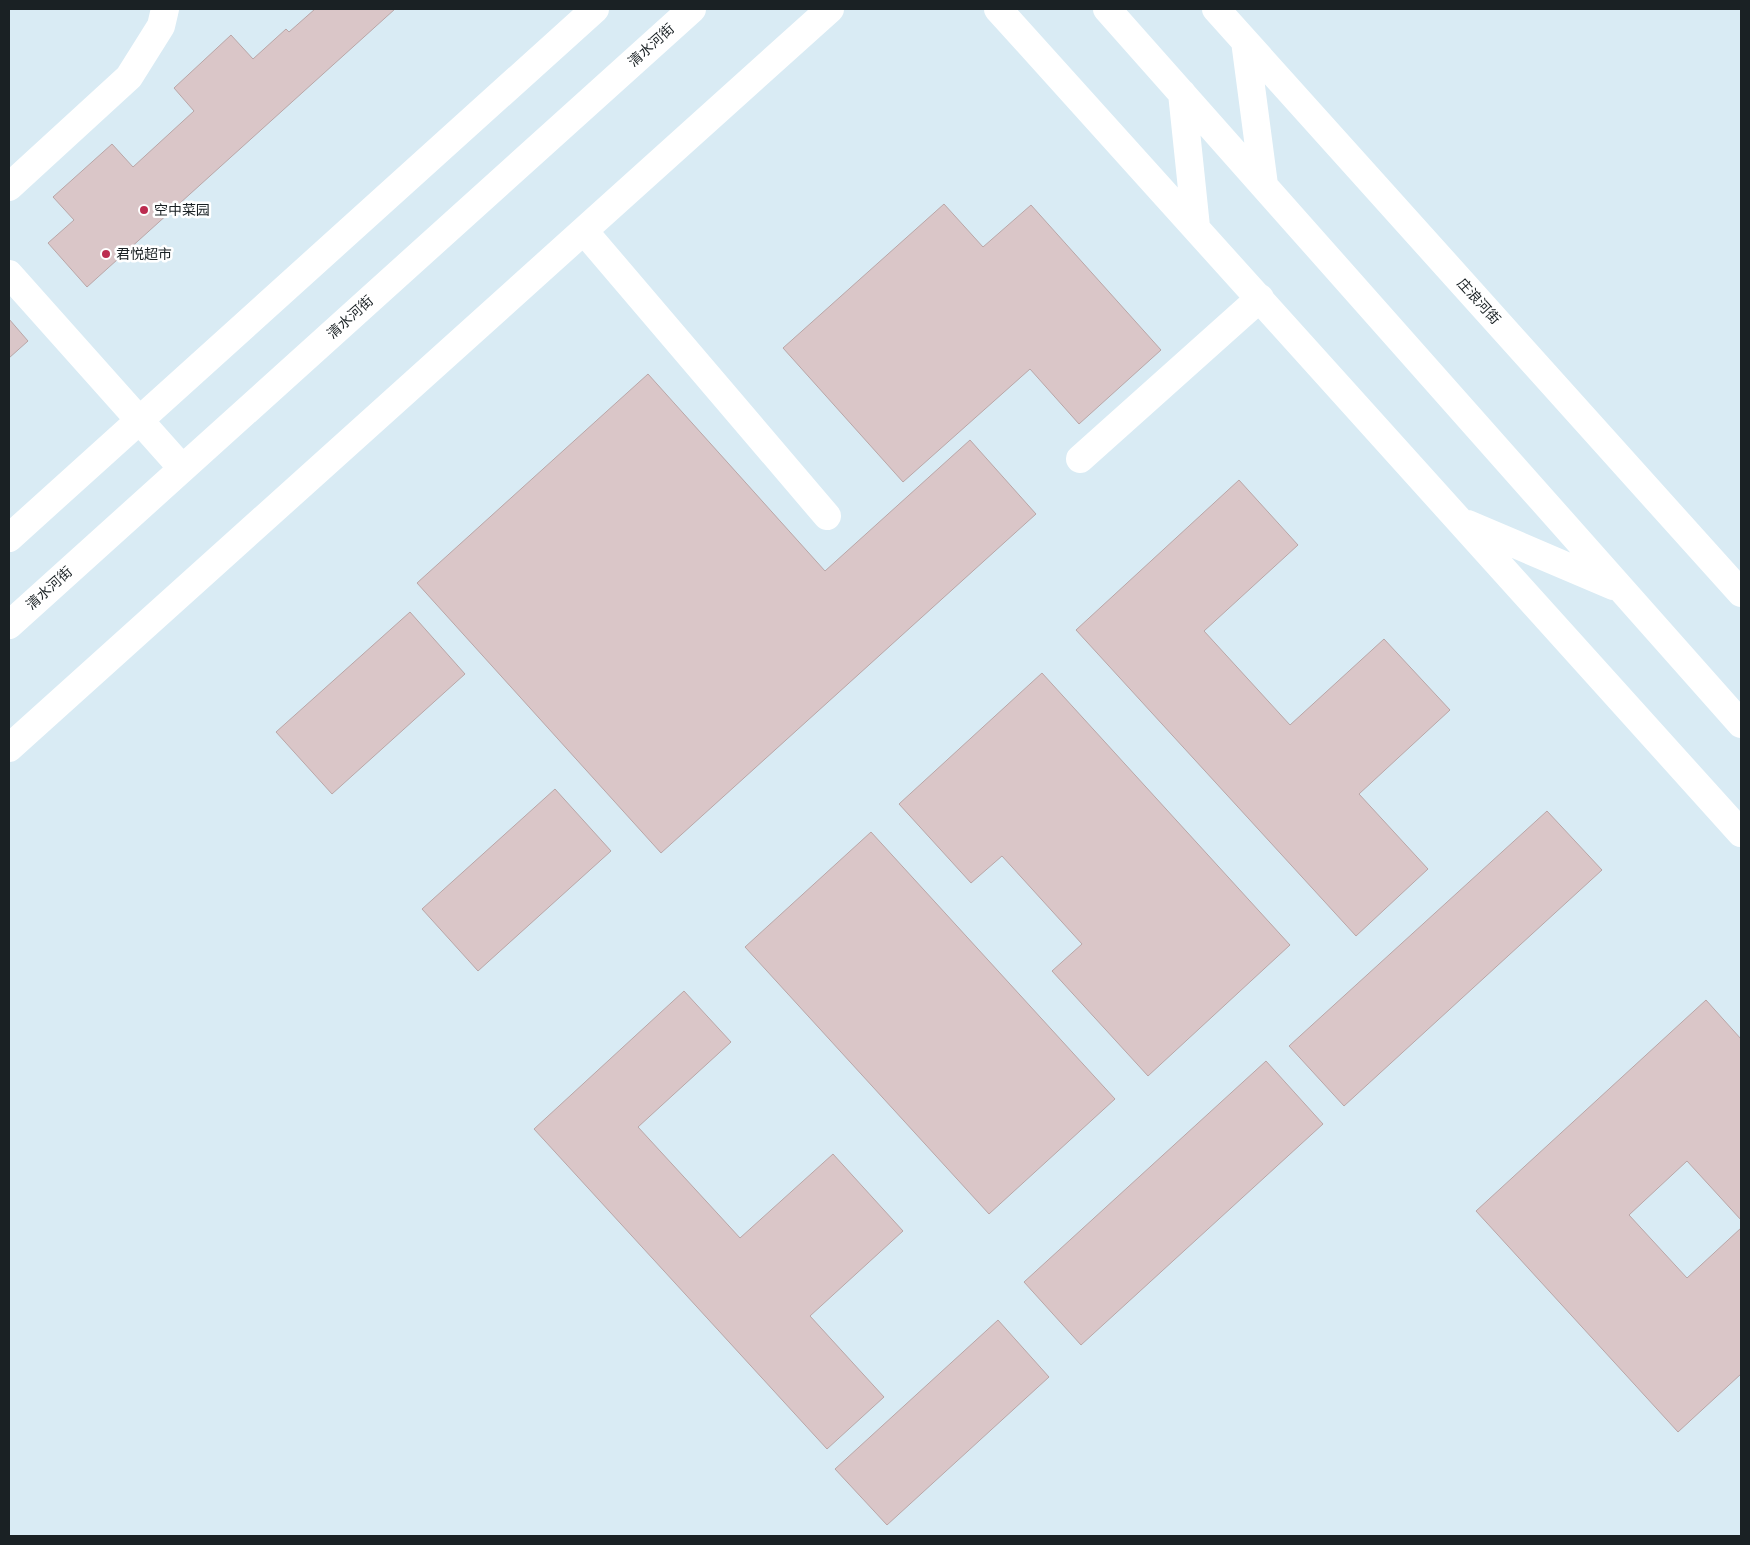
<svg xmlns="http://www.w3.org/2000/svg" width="1750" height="1545" viewBox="0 0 1750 1545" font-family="'DejaVu Sans','Noto Sans SC',sans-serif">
<rect width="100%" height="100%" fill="#d9ebf4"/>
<!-- building -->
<path fill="#dac6c8" stroke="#b9a6a7" d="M 315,9 L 395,9 L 87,287 L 48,243 L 74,220 L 53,197 L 112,144 L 133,167 L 194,111 L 174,88 L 231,35 L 253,59 L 286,29 L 289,32 Z
M 944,204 L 983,247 L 1031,205 L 1161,350 L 1079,424 L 1030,369 L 903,482 L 783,348 Z
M 9,319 L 28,341 L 9,358 Z
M 648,374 L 825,571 L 970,440 L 1036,514 L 661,853 L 417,583 Z
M 1239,480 L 1298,545 L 1204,631 L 1290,725 L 1384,639 L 1450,710 L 1359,794 L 1428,869 L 1356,936 L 1076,630 Z
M 410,612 L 465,674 L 332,794 L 276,732 Z
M 1042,673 L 1290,945 L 1148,1076 L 1052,971 L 1082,944 L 1002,856 L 971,883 L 899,804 Z
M 555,789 L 611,851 L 478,971 L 422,909 Z
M 1547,811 L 1602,870 L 1344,1106 L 1289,1046 Z
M 871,832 L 1115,1099 L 989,1214 L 745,947 Z
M 684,991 L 731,1042 L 638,1127 L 740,1238 L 833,1154 L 903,1231 L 810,1316 L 884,1397 L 827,1449 L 534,1129 Z
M 1706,1000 L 1741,1039 L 1741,1220 L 1687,1161 L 1629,1215 L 1687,1278 L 1741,1228 L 1741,1374 L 1678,1432 L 1476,1211 Z
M 1266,1061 L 1323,1124 L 1081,1345 L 1024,1282 Z
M 998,1320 L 1049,1377 L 887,1525 L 835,1469 Z"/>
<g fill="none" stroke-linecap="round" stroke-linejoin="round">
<!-- minor -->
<path stroke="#fff" stroke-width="28" d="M 998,9 L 1741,833
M 1107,9 L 1741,724
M 1216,9 L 1741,593
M 1245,41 L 1264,185
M 1182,93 L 1196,227
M 9,187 L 129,77 L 161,26 L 165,9
M 584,231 L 827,516
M 9,274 L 182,468
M 1080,459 L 1260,298
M 1468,524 L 1613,586
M 9,538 L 595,9
M 9,625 L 692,9
M 9,748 L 830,9"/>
</g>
<!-- markers -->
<g fill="#bc2c50" stroke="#fff" stroke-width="2">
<circle cx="144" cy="210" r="5"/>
<circle cx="106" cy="254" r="5"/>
</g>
<g text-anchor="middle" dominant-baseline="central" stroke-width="5" stroke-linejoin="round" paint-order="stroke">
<!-- street labels -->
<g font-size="14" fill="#1a2124" stroke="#fff">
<text transform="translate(651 45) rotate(-42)">清水河街</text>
<text transform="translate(1479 301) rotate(48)">庄浪河街</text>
<text transform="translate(350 317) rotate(-42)">清水河街</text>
<text transform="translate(49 588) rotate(-42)">清水河街</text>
</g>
<!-- poi labels -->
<g font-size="14" fill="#1a2124" stroke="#fff" text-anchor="start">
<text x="154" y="210">空中菜园</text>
<text x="116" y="254">君悦超市</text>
</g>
</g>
<!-- border -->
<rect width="1750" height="1545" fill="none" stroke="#1a2124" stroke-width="20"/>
</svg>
